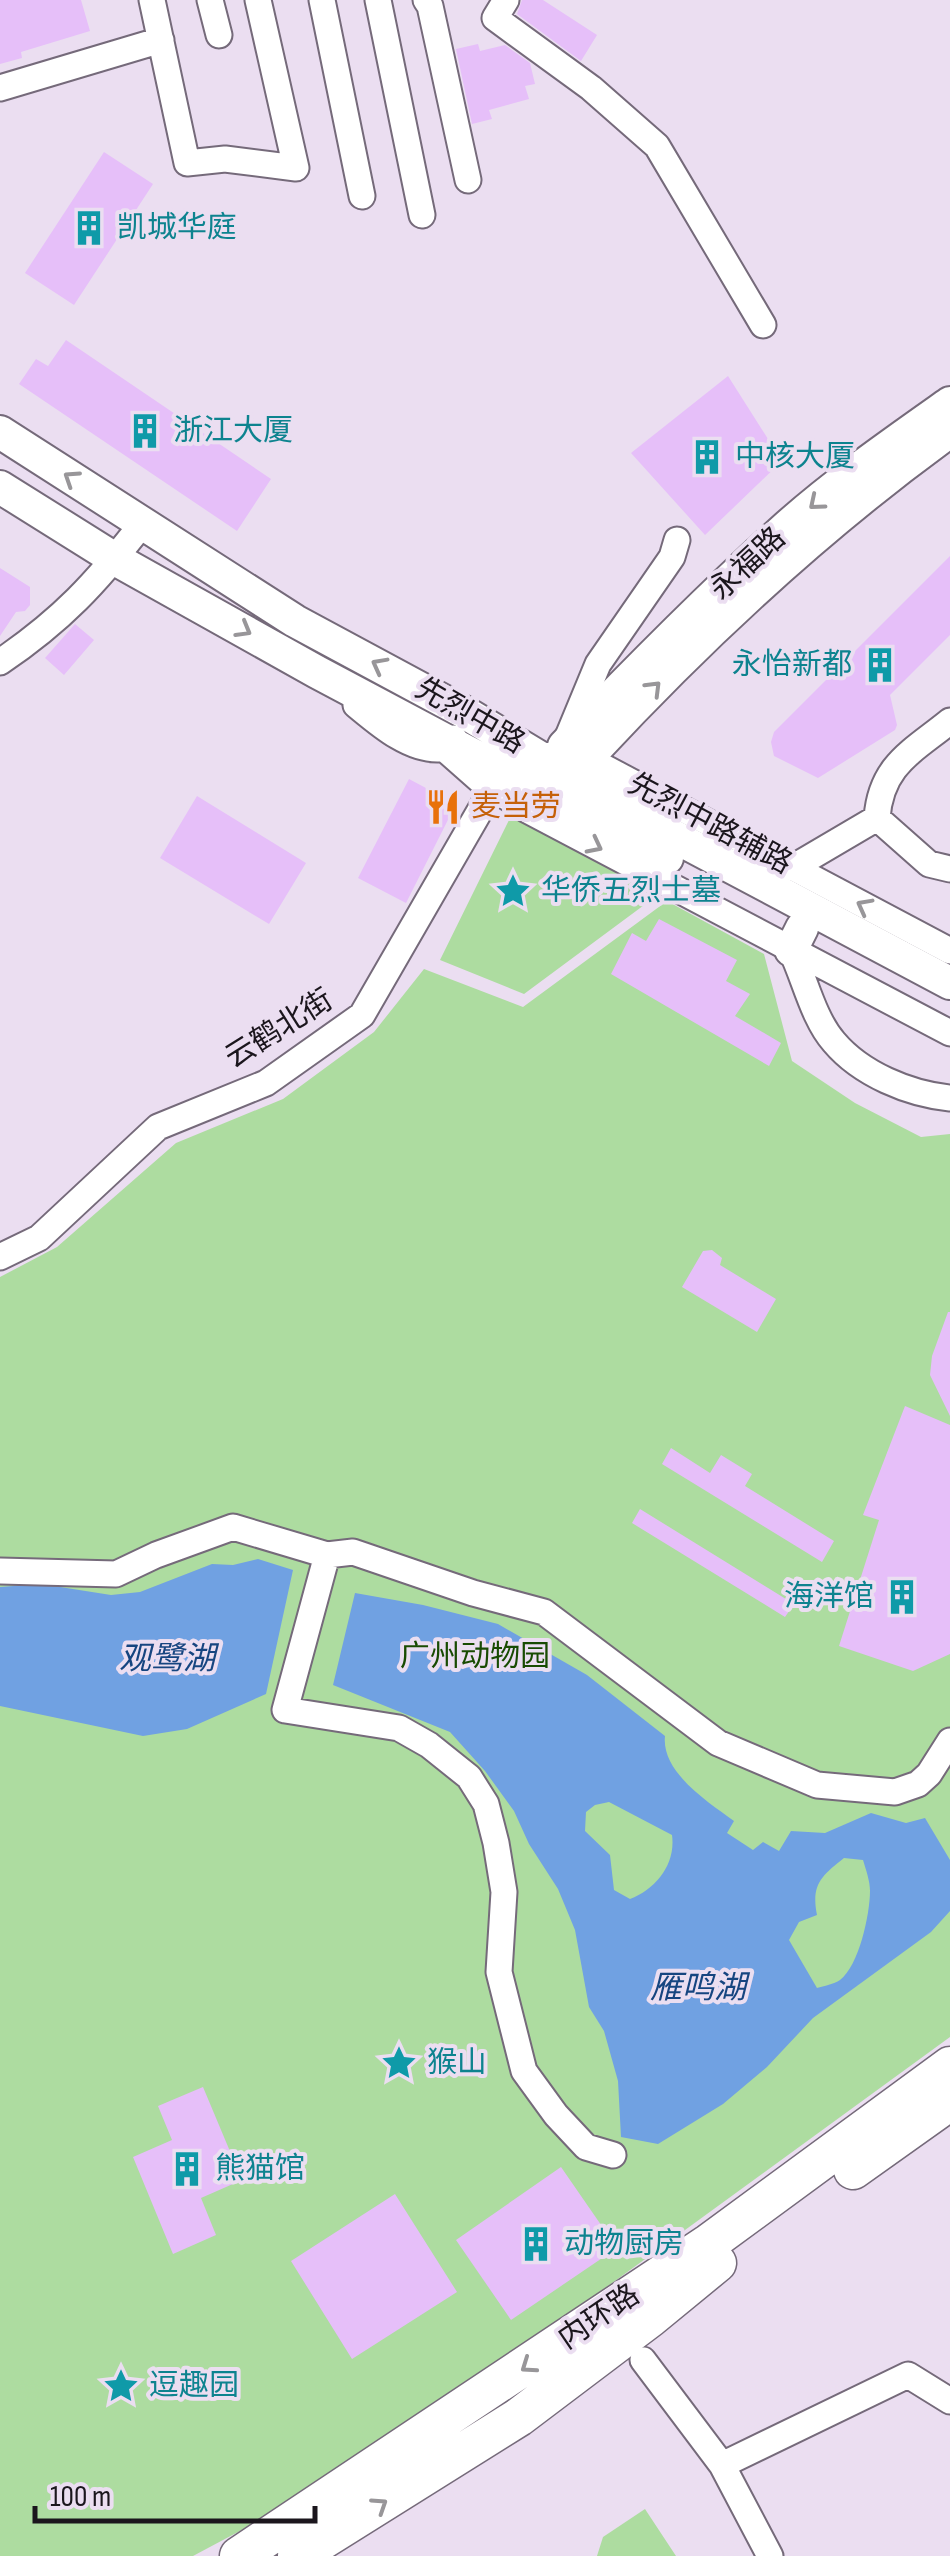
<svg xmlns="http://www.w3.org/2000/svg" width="950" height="2556" viewBox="0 0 950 2556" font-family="'Sofia Sans Condensed','Noto Sans SC',sans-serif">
<rect width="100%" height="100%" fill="#ebdef1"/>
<!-- green -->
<path fill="#addca0" d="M 512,814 L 659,894 L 524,994 L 440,960 Z
M 667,901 L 764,954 L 792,1061 L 855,1103 L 921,1137 L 950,1134 L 950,2037 L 512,2356 L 283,2508 L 193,2556 L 0,2556 L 0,1277 L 57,1247 L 176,1143 L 283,1099 L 374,1032 L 424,969 L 523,1007 Z
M 645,2509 L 676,2556 L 597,2556 L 603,2537 Z"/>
<!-- water -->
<path fill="#70a1e2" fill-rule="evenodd" d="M 258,1559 L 293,1570 L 266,1694 L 187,1729 L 143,1736 L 0,1706 L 0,1587 L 41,1584 L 111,1595 L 140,1592 L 212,1564 L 233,1565 Z
M 355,1593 L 423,1605 L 498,1624 L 587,1675 L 665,1736 C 661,1772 708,1802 734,1821 L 727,1833 L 753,1850 L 763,1842 L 779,1851 L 791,1831 L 825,1833 L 871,1813 L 906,1823 L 925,1818 L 950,1860 L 950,1911 L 931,1932 L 813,2018 L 767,2067 L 723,2104 L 658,2144 L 621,2137 L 618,2081 L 604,2031 L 589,2007 L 575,1930 L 558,1889 L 529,1844 L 514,1811 L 485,1771 L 450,1732 L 333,1685 ZM 609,1802 L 672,1835 C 676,1864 656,1889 630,1899 L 614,1890 L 610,1855 L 585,1831 L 586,1812 L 595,1805 ZM 844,1858 L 863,1860 C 866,1870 870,1881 870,1891 C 870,1914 859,1966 840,1980 C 834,1984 824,1986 817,1988 L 789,1940 L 799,1922 L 817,1915 C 811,1885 821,1876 844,1858 Z"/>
<!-- building -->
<path fill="#e6bff9" d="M 0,0 L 81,0 L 90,31 L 21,52 L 22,58 L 0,64 Z
M 522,0 L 543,0 L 597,35 L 581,61 L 517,14 Z
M 478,44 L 480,51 L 505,45 L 530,63 L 535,84 L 525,86 L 529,99 L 489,110 L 492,119 L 472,124 L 456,49 Z
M 104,152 L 153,184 L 74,305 L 25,273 Z
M 66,340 L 271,479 L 237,531 L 19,384 L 36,359 L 48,366 Z
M 728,376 L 782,461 L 705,535 L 631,453 Z
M 950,556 L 950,635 L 890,695 L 897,725 L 895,730 L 818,778 L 774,756 L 771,742 L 774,732 Z
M 0,568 L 30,587 L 30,605 L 25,611 L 16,612 L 0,636 Z
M 75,624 L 94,640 L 64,675 L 45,658 Z
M 409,779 L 456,804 L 406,903 L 358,878 Z
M 197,796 L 306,863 L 269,924 L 160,858 Z
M 659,919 L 737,960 L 726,981 L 750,994 L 735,1016 L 781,1043 L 769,1066 L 611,974 L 632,933 L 646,941 Z
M 712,1250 L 722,1258 L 720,1265 L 776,1299 L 757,1332 L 682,1287 L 703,1251 Z
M 948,1312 L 950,1312 L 950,1416 L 930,1375 L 932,1356 Z
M 905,1406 L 950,1425 L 950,1654 L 913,1671 L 839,1646 L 879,1520 L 863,1515 Z
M 671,1448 L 710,1473 L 721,1455 L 752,1474 L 745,1486 L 834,1541 L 822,1562 L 662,1464 Z
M 640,1509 L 794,1604 L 785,1617 L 632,1523 Z
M 203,2087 L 242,2180 L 201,2198 L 216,2235 L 173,2254 L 133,2157 L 172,2140 L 158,2106 Z
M 561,2167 L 617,2248 L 511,2320 L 456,2240 Z
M 395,2194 L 457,2292 L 352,2359 L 291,2261 Z"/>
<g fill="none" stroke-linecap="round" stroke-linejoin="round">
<defs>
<path id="minor" d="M 152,0 L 187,163 L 225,159 L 296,168 L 258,0
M 210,0 L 219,35
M 322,0 L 362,196
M 378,0 L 422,215
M 426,0 L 430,6 L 468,180
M 506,0 L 495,18 L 591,88 L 657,146 L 763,325
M 0,88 L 161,40
M 677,540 L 672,557 L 598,664 L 564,746 L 950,951
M 0,662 C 62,620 96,583 142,524
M 356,705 C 378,723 408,750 439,749 L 454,738
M 950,721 C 912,752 881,765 877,818 L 929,864 L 950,869
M 447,751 L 480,780 L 527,810 L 950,1033
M 792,868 L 877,818
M 791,950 C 805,979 813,1018 834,1042 C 861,1074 909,1094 950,1098
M 0,1257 L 39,1238 L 158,1127 L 266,1083 L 362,1015 L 504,769
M 327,1555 L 285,1710 L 399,1728 L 429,1745 L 469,1777 L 486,1804 L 496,1843 L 504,1892 L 499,1972 L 524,2071 L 556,2115 L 586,2147 L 613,2155
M 0,1571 L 116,1574 L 156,1555 L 233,1527 L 327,1555 L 353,1552 L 473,1593 L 544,1612 L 718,1743 L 817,1785 L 895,1792 L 918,1784 L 929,1774 L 950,1741
M 643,2360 L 722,2465 L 770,2556
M 722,2465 L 908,2375 L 950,2401"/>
<path id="major" d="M 0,432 L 295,621 L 464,712 L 645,821 L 950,983
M 0,487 L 115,559 L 317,672 L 667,858
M 564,746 C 634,673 705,601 781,532 C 833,485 892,444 950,403
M 546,759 L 587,758 C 698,638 817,527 950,431
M 791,950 L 802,928"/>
<path id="highway" d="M 853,2170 L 950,2101
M 239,2556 L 709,2243 L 950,2066
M 297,2556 L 519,2417 L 650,2318 L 717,2263"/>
</defs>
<!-- minor casing -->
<use href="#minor" stroke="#756a7a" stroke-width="29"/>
<!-- major casing -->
<use href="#major" stroke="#756a7a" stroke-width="36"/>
<!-- highway casing -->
<use href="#highway" stroke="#756a7a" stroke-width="41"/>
<!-- minor -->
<use href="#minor" stroke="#fff" stroke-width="25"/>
<!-- major -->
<use href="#major" stroke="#fff" stroke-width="32"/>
<!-- highway -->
<use href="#highway" stroke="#fff" stroke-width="38"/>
</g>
<!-- one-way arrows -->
<defs><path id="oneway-chevron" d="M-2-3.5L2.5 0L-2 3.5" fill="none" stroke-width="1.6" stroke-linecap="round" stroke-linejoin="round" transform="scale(2.5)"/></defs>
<g stroke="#989699">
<use href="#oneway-chevron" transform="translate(71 478) rotate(-147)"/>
<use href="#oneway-chevron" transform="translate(816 503) rotate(140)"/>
<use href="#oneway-chevron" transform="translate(244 630) rotate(30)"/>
<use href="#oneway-chevron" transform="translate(379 665) rotate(-152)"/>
<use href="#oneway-chevron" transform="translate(654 688) rotate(-45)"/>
<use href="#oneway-chevron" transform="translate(595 846) rotate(27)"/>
<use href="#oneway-chevron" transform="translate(864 906) rotate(-152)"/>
<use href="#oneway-chevron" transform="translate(528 2366) rotate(145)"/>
<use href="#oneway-chevron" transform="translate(380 2505) rotate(-33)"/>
</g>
<!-- icons -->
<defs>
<symbol id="building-bare" viewBox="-9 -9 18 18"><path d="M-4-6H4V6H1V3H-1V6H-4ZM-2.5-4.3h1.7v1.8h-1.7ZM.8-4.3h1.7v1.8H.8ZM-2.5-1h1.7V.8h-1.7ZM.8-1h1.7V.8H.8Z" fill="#0f9aa8" stroke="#ebdef1" stroke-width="2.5" paint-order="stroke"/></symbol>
<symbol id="restaurant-bare" viewBox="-9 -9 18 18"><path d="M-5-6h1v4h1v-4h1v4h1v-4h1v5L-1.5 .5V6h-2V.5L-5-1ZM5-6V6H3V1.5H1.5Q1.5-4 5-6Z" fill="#e8710a" stroke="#ebdef1" stroke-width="2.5" paint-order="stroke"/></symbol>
<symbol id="sight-bare" viewBox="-9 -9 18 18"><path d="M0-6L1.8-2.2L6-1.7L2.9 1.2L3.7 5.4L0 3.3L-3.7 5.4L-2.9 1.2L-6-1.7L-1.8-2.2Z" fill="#0f9aa8" stroke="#ebdef1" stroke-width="2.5" paint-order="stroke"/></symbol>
</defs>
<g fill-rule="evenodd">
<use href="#building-bare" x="64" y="203" width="50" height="50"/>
<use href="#building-bare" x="120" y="406" width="50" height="50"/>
<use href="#building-bare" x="682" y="432" width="50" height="50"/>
<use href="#building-bare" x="855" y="640" width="50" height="50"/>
<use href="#restaurant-bare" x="418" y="782" width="50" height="50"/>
<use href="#sight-bare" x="488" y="866" width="50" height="50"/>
<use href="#building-bare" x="877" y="1572" width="50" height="50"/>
<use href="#sight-bare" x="374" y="2038" width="50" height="50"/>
<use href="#building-bare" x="162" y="2144" width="50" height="50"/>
<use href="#building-bare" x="511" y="2219" width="50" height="50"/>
<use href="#sight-bare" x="96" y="2361" width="50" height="50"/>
</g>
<g text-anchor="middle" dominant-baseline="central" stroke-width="8" stroke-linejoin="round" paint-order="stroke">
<!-- culture labels -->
<g font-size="30" fill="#0d838f" stroke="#ebdef1" text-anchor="start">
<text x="117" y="228">凯城华庭</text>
<text x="173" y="431">浙江大厦</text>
<text x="735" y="457">中核大厦</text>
<text x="852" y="665" text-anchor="end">永怡新都</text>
<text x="541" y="891">华侨五烈士墓</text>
<text x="874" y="1597" text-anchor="end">海洋馆</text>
<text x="427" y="2063">猴山</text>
<text x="215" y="2169">熊猫馆</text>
<text x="564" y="2244">动物厨房</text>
<text x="149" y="2386">逗趣园</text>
</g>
<!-- street labels -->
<g font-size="30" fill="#1b161d" stroke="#ebdef1">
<text transform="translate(748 564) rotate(-43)">永福路</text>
<text transform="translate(470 716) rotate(30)">先烈中路</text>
<text transform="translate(710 824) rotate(28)">先烈中路辅路</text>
<text transform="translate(279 1029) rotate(-32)">云鹤北街</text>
<text transform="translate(599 2317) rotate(-34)">内环路</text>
</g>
<!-- food labels -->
<g font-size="30" fill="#c56008" stroke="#ebdef1" text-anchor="start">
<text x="471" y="807">麦当劳</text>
</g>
<!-- park labels -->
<g font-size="30" fill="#184b02" stroke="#ebdef1">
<text x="475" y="1657">广州动物园</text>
</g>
<!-- water labels -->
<g font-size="32" font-style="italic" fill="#164580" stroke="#ebdef1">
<text x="167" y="1659">观鹭湖</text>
<text x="698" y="1988">雁鸣湖</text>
</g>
</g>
<!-- scale -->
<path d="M35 2506v15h280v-15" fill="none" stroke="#1b161d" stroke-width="5"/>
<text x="50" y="2506" font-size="30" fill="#1b161d" stroke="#ebdef1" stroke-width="8" paint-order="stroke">100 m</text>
</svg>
